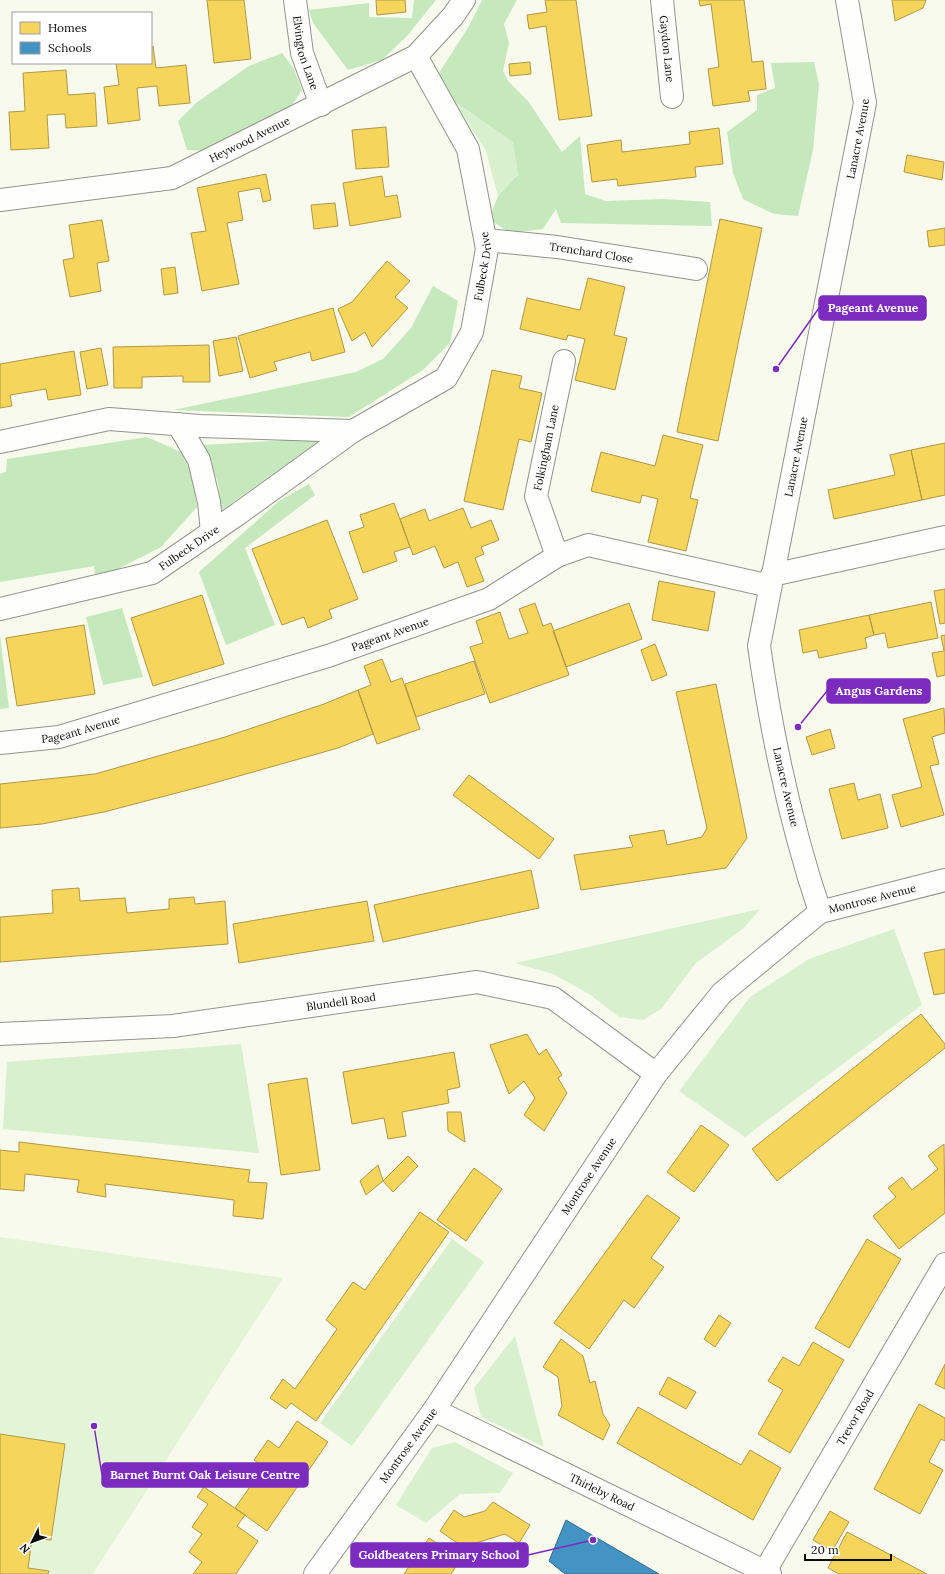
<svg xmlns="http://www.w3.org/2000/svg" width="945" height="1574" viewBox="0 0 945 1574" font-family="Lora,serif">
<rect width="100%" height="100%" fill="#f8faee"/>
<!-- green -->
<path fill="#d8f0ce" d="M 454,101 L 513,142 L 518,175 L 498,196 L 486,151 Z
M 760,909 L 744,928 L 696,963 L 661,1009 L 643,1020 L 619,1017 L 589,994 L 553,974 L 515,963 Z
M 894,929 L 922,1005 L 745,1137 L 679,1091 L 750,997 L 809,959 Z
M 241,1044 L 259,1153 L 3,1129 L 7,1062 Z
M 452,1239 L 484,1262 L 352,1446 L 320,1423 Z
M 515,1336 L 544,1447 L 481,1417 L 474,1388 Z
M 455,1442 L 513,1473 L 500,1493 L 460,1494 L 426,1523 L 396,1505 L 432,1448 Z"/>
<!-- forest -->
<path fill="#c5e8bc" d="M 414,0 L 436,0 L 407,36 L 382,60 L 348,70 L 313,23 L 309,10 L 369,3 L 369,17 L 412,18 Z
M 482,0 L 517,0 L 504,24 L 509,43 L 503,71 L 508,81 L 528,101 L 562,152 L 580,136 L 585,194 L 606,201 L 663,199 L 710,202 L 712,226 L 561,223 L 556,209 L 543,229 L 510,233 L 489,219 L 498,196 L 518,175 L 513,142 L 454,101 L 439,73 L 469,26 Z
M 282,53 L 294,69 L 302,90 L 292,105 L 207,151 L 187,150 L 178,121 L 196,103 L 249,66 Z
M 814,62 L 819,84 L 813,150 L 798,216 L 774,214 L 743,199 L 733,173 L 727,132 L 757,110 L 757,95 L 775,88 L 771,63 Z
M 433,286 L 458,301 L 450,343 L 423,370 L 349,417 L 173,410 L 356,372 L 383,359 L 411,328 Z
M 147,437 L 181,452 L 192,474 L 197,507 L 161,547 L 114,571 L 95,574 L 94,566 L 0,582 L 0,474 L 6,472 L 7,459 Z
M 323,438 L 222,510 L 218,483 L 203,445 Z
M 309,484 L 315,495 L 245,548 L 275,625 L 226,645 L 199,572 L 279,501 Z
M 122,608 L 143,677 L 103,685 L 86,617 Z
M 0,635 L 9,708 L 0,709 Z"/>
<!-- pitch -->
<path fill="#e4f4d7" d="M 0,1237 L 283,1278 L 93,1574 L 0,1574 Z"/>
<!-- homes -->
<path fill="#f6d55c" stroke="#b09844" d="M 207,0 L 244,0 L 251,59 L 214,63 Z
M 376,0 L 405,0 L 406,12 L 377,15 Z
M 545,0 L 576,0 L 592,116 L 559,120 L 546,26 L 529,29 L 527,15 L 547,12 Z
M 699,0 L 744,0 L 752,62 L 763,61 L 766,89 L 748,91 L 750,101 L 713,106 L 708,69 L 719,67 L 711,4 L 700,6 Z
M 892,0 L 926,0 L 923,8 L 895,21 Z
M 153,46 L 156,68 L 186,65 L 190,103 L 159,106 L 157,86 L 137,88 L 140,120 L 108,124 L 104,87 L 119,85 L 116,63 L 151,63 L 151,47 Z
M 530,62 L 531,74 L 510,76 L 509,64 Z
M 66,70 L 68,95 L 95,93 L 97,126 L 66,128 L 65,114 L 47,115 L 49,148 L 11,150 L 9,112 L 25,111 L 23,73 Z
M 386,127 L 389,167 L 356,169 L 352,130 Z
M 719,128 L 723,164 L 695,167 L 696,177 L 618,186 L 617,179 L 592,182 L 587,145 L 621,140 L 622,152 L 690,144 L 689,132 Z
M 907,155 L 944,162 L 942,180 L 904,172 Z
M 266,174 L 271,200 L 263,202 L 260,188 L 238,192 L 243,220 L 227,223 L 239,284 L 202,291 L 191,233 L 206,231 L 197,188 Z
M 382,176 L 385,197 L 397,195 L 401,217 L 350,226 L 343,183 Z
M 335,203 L 338,226 L 314,229 L 311,205 Z
M 720,219 L 762,228 L 718,441 L 677,432 Z
M 102,220 L 109,261 L 97,263 L 101,291 L 70,297 L 63,260 L 74,258 L 69,225 Z
M 945,228 L 945,245 L 929,247 L 927,231 Z
M 387,261 L 410,281 L 395,297 L 408,308 L 372,347 L 365,332 L 352,341 L 338,309 L 352,302 Z
M 175,267 L 178,293 L 164,295 L 161,269 Z
M 588,278 L 625,287 L 614,335 L 627,338 L 615,390 L 575,380 L 585,339 L 568,335 L 566,340 L 520,329 L 527,298 L 580,310 Z
M 333,308 L 345,352 L 312,361 L 310,352 L 274,362 L 277,370 L 250,378 L 238,336 Z
M 236,337 L 243,371 L 219,376 L 213,341 Z
M 209,345 L 210,382 L 183,382 L 183,376 L 142,377 L 142,388 L 114,388 L 113,347 Z
M 101,348 L 108,385 L 87,389 L 80,352 Z
M 74,351 L 81,395 L 48,400 L 46,389 L 10,395 L 12,406 L 0,408 L 0,364 Z
M 492,370 L 522,376 L 519,388 L 542,393 L 531,442 L 519,439 L 503,510 L 464,501 Z
M 663,435 L 703,445 L 690,498 L 698,500 L 686,551 L 648,542 L 658,499 L 642,495 L 640,503 L 591,491 L 601,452 L 655,466 Z
M 945,443 L 945,495 L 922,500 L 911,450 Z
M 911,450 L 922,500 L 834,519 L 828,490 L 895,475 L 890,455 Z
M 394,503 L 410,547 L 394,552 L 397,561 L 363,573 L 349,532 L 364,527 L 360,515 Z
M 463,508 L 471,528 L 491,520 L 499,540 L 481,547 L 484,554 L 475,558 L 484,581 L 467,587 L 458,562 L 444,568 L 435,546 L 413,555 L 400,519 L 425,509 L 429,521 Z
M 327,520 L 358,599 L 329,610 L 332,618 L 308,628 L 304,617 L 282,625 L 252,549 Z
M 659,581 L 715,592 L 708,631 L 652,620 Z
M 945,589 L 945,623 L 940,624 L 934,591 Z
M 202,595 L 224,664 L 153,686 L 131,618 Z
M 931,602 L 938,638 L 888,648 L 885,633 L 874,635 L 869,615 Z
M 535,603 L 543,626 L 551,623 L 569,675 L 490,703 L 470,647 L 483,643 L 476,621 L 500,612 L 509,639 L 528,633 L 519,609 Z
M 629,603 L 642,639 L 566,667 L 553,631 Z
M 869,615 L 874,635 L 865,638 L 867,648 L 819,658 L 817,650 L 803,653 L 799,630 Z
M 84,625 L 95,694 L 17,706 L 6,638 Z
M 945,635 L 945,675 L 937,677 L 932,653 L 944,651 L 941,636 Z
M 655,644 L 667,675 L 652,681 L 641,650 Z
M 382,659 L 391,682 L 402,678 L 420,729 L 377,744 L 358,690 L 371,685 L 364,666 Z
M 474,661 L 485,694 L 416,717 L 405,684 Z
M 716,684 L 747,838 L 726,868 L 581,890 L 574,855 L 633,847 L 629,836 L 664,830 L 667,845 L 702,837 L 707,828 L 676,692 Z
M 358,690 L 373,734 L 338,748 L 207,785 L 104,812 L 42,824 L 0,828 L 0,784 L 95,774 L 225,737 L 324,704 Z
M 944,708 L 945,733 L 932,737 L 939,764 L 930,766 L 944,815 L 901,827 L 892,795 L 922,787 L 903,719 Z
M 830,729 L 835,748 L 812,755 L 806,737 Z
M 469,775 L 554,839 L 539,859 L 453,795 Z
M 854,783 L 858,800 L 880,794 L 888,828 L 842,839 L 829,789 Z
M 531,870 L 539,908 L 383,942 L 374,905 Z
M 79,888 L 80,901 L 125,898 L 127,913 L 169,909 L 169,899 L 194,897 L 195,904 L 225,901 L 228,944 L 0,962 L 0,917 L 53,913 L 52,890 Z
M 367,901 L 374,941 L 239,963 L 233,924 Z
M 945,949 L 945,993 L 934,995 L 924,953 Z
M 921,1014 L 945,1044 L 945,1048 L 777,1181 L 752,1149 Z
M 527,1034 L 539,1055 L 546,1049 L 562,1075 L 558,1078 L 567,1093 L 544,1131 L 524,1115 L 535,1098 L 524,1081 L 509,1094 L 490,1045 Z
M 454,1052 L 460,1087 L 447,1090 L 449,1103 L 402,1112 L 406,1136 L 388,1139 L 384,1118 L 352,1124 L 343,1072 Z
M 307,1078 L 320,1170 L 281,1175 L 268,1084 Z
M 447,1112 L 461,1112 L 465,1142 L 448,1131 Z
M 701,1125 L 729,1145 L 694,1192 L 667,1172 Z
M 19,1142 L 250,1170 L 248,1182 L 267,1183 L 263,1219 L 233,1216 L 234,1200 L 105,1184 L 106,1197 L 77,1192 L 79,1180 L 25,1174 L 24,1191 L 0,1189 L 0,1150 L 19,1152 Z
M 944,1144 L 945,1213 L 899,1249 L 873,1216 L 896,1197 L 888,1188 L 902,1177 L 912,1190 L 938,1169 L 928,1156 Z
M 408,1156 L 418,1166 L 393,1192 L 383,1181 Z
M 378,1165 L 383,1181 L 366,1195 L 360,1181 Z
M 474,1168 L 502,1189 L 466,1241 L 437,1220 Z
M 647,1195 L 680,1218 L 651,1258 L 664,1267 L 634,1308 L 624,1300 L 589,1349 L 554,1323 Z
M 420,1212 L 449,1232 L 316,1421 L 291,1403 L 286,1409 L 270,1398 L 283,1379 L 295,1389 L 337,1329 L 326,1320 L 353,1282 L 365,1290 Z
M 867,1239 L 901,1259 L 849,1348 L 815,1328 Z
M 719,1315 L 731,1323 L 715,1347 L 704,1339 Z
M 561,1339 L 583,1356 L 590,1383 L 595,1381 L 603,1414 L 610,1425 L 603,1440 L 558,1415 L 562,1406 L 558,1377 L 543,1367 Z
M 813,1342 L 844,1360 L 790,1453 L 758,1434 L 783,1390 L 768,1381 L 783,1357 L 799,1366 Z
M 945,1364 L 945,1389 L 935,1384 Z
M 668,1377 L 696,1392 L 686,1409 L 659,1394 Z
M 919,1404 L 945,1418 L 945,1441 L 941,1439 L 929,1462 L 943,1470 L 920,1514 L 874,1489 Z
M 638,1407 L 741,1465 L 750,1450 L 781,1468 L 753,1520 L 617,1443 Z
M 297,1421 L 328,1442 L 267,1531 L 235,1508 L 264,1467 L 254,1460 L 268,1440 L 279,1448 Z
M 0,1434 L 65,1444 L 51,1540 L 32,1538 L 28,1568 L 49,1571 L 48,1574 L 0,1574 Z
M 204,1487 L 245,1515 L 237,1526 L 258,1541 L 236,1574 L 193,1574 L 202,1562 L 189,1552 L 202,1534 L 192,1527 L 208,1504 L 197,1497 Z
M 493,1502 L 530,1525 L 519,1543 L 505,1534 L 463,1547 L 440,1531 L 454,1510 L 464,1517 L 485,1511 Z
M 830,1511 L 849,1522 L 832,1551 L 813,1540 Z
M 847,1532 L 927,1574 L 839,1574 L 828,1568 Z
M 429,1538 L 461,1559 L 451,1574 L 404,1574 Z"/>
<!-- schools -->
<path fill="#4393c3" stroke="#326a8c" d="M 566,1520 L 659,1574 L 565,1574 L 549,1561 Z"/>
<g fill="none" stroke-linecap="round" stroke-linejoin="round">
<defs>
<g id="minor">
<path id="s1" d="M 295,0 L 302,53 L 321,105"/>
<path id="s2" d="M 662,0 L 672,97"/>
<path id="s3" d="M 0,200 L 172,178 L 416,56 L 453,16 L 464,0"/>
<path id="s4" d="M 486,240 L 557,247 L 696,269"/>
<path d="M 178,424 L 199,460 L 209,502 L 212,532"/>
<path d="M 0,442 L 109,419 L 200,426 L 353,431"/>
<path id="s5" d="M 557,556 L 536,496 L 564,361"/>
<path d="M 772,575 L 945,537"/>
<path id="s6" d="M 0,609 L 152,573 L 238,514 L 353,431 L 446,378 L 472,332 L 487,249 L 468,149 L 416,56"/>
<path id="s7" d="M 0,743 L 59,737 L 328,656 L 489,599 L 557,556 L 588,545 L 770,586"/>
<path id="s8" d="M 820,912 C 791,826 772,736 759,646 L 865,103 L 847,0"/>
<path id="s9" d="M 0,1034 L 173,1026 L 477,982 L 553,998 L 656,1074"/>
<path id="s10" d="M 434,1410 L 770,1574"/>
<path id="s11" d="M 765,1571 L 945,1264"/>
<path id="s12" d="M 315,1574 L 434,1410 L 656,1074 L 722,993 L 820,912 L 945,880"/>
</g>
</defs>
<!-- minor casing -->
<use href="#minor" stroke="#92938d" stroke-width="24"/>
<!-- minor -->
<use href="#minor" stroke="#fefefc" stroke-width="22"/>
</g>
<g text-anchor="middle" dominant-baseline="central" stroke-width="4" stroke-linejoin="round" paint-order="stroke">
<!-- street labels -->
<g font-size="11" fill="#0b0b0b" stroke="#fff">
<text stroke="none"><textPath href="#s2" startOffset="49">Gaydon Lane</textPath></text>
<text stroke="none"><textPath href="#s1" startOffset="54">Elvington Lane</textPath></text>
<text stroke="none"><textPath href="#s8" startOffset="790">Lanacre Avenue</textPath></text>
<text stroke="none"><textPath href="#s3" startOffset="260">Heywood Avenue</textPath></text>
<text stroke="none"><textPath href="#s4" startOffset="106">Trenchard Close</textPath></text>
<text stroke="none"><textPath href="#s6" startOffset="629">Fulbeck Drive</textPath></text>
<text stroke="none"><textPath href="#s5" startOffset="113">Folkingham Lane</textPath></text>
<text stroke="none"><textPath href="#s8" startOffset="466">Lanacre Avenue</textPath></text>
<text stroke="none"><textPath href="#s6" startOffset="201">Fulbeck Drive</textPath></text>
<text stroke="none"><textPath href="#s7" startOffset="406">Pageant Avenue</textPath></text>
<text stroke="none"><textPath href="#s7" startOffset="82">Pageant Avenue</textPath></text>
<text transform="translate(786 787) rotate(77)">Lanacre Avenue</text>
<text stroke="none"><textPath href="#s12" startOffset="891">Montrose Avenue</textPath></text>
<text stroke="none"><textPath href="#s9" startOffset="343">Blundell Road</textPath></text>
<text stroke="none"><textPath href="#s12" startOffset="483">Montrose Avenue</textPath></text>
<text stroke="none"><textPath href="#s11" startOffset="178">Trevor Road</textPath></text>
<text stroke="none"><textPath href="#s12" startOffset="159">Montrose Avenue</textPath></text>
<text stroke="none"><textPath href="#s10" startOffset="187">Thirleby Road</textPath></text>
</g>
</g>
<!-- callouts -->
<path fill="none" stroke="#7b2cbf" stroke-width="1.5" d="M776 369L819 308M798 727L827 691M94 1426L102 1475M593 1540L528 1555"/>
<g fill="#7b2cbf" stroke="#fff" stroke-width="1.5">
<circle cx="776" cy="369" r="4"/>
<circle cx="798" cy="727" r="4"/>
<circle cx="94" cy="1426" r="4"/>
<circle cx="593" cy="1540" r="4"/>
</g>
<g fill="#7b2cbf" stroke="#7b2cbf" stroke-width="1.5">
<rect x="819" y="296" width="107" height="24" rx="4"/>
<rect x="827" y="679" width="103" height="24" rx="4"/>
<rect x="102" y="1463" width="206" height="24" rx="4"/>
<rect x="351" y="1543" width="177" height="24" rx="4"/>
</g>
<g font-size="12" text-anchor="middle" font-weight="bold" fill="#fff">
<text x="873" y="312">Pageant Avenue</text>
<text x="879" y="695">Angus Gardens</text>
<text x="205" y="1479">Barnet Burnt Oak Leisure Centre</text>
<text x="439" y="1559">Goldbeaters Primary School</text>
</g>
<!-- legend -->
<rect x="12" y="12" width="140" height="52" fill="#ffffff" stroke="#9d9d9d"/>
<rect x="20" y="22" width="20" height="12" fill="#f6d55c" stroke="#9d9d9d"/>
<text x="48" y="32" font-size="12" fill="#0b0b0b">Homes</text>
<rect x="20" y="42" width="20" height="12" fill="#4393c3" stroke="#9d9d9d"/>
<text x="48" y="52" font-size="12" fill="#0b0b0b">Schools</text>
<!-- north arrow -->
<g transform="translate(32 1542) rotate(228)" stroke="#ffffff" stroke-width="3" paint-order="stroke">
<path d="M0-3L7 15L0 10L-7 15Z" fill="#0b0b0b"/>
<text y="-6" font-size="11" font-weight="bold" text-anchor="middle" fill="#0b0b0b">N</text>
</g>
<!-- scale -->
<path d="M805 1554v6h86v-6" fill="none" stroke="#0b0b0b" stroke-width="2"/>
<text x="811" y="1554" font-size="12" fill="#0b0b0b" stroke="#ffffff" stroke-width="3" paint-order="stroke">20 m</text>
</svg>
